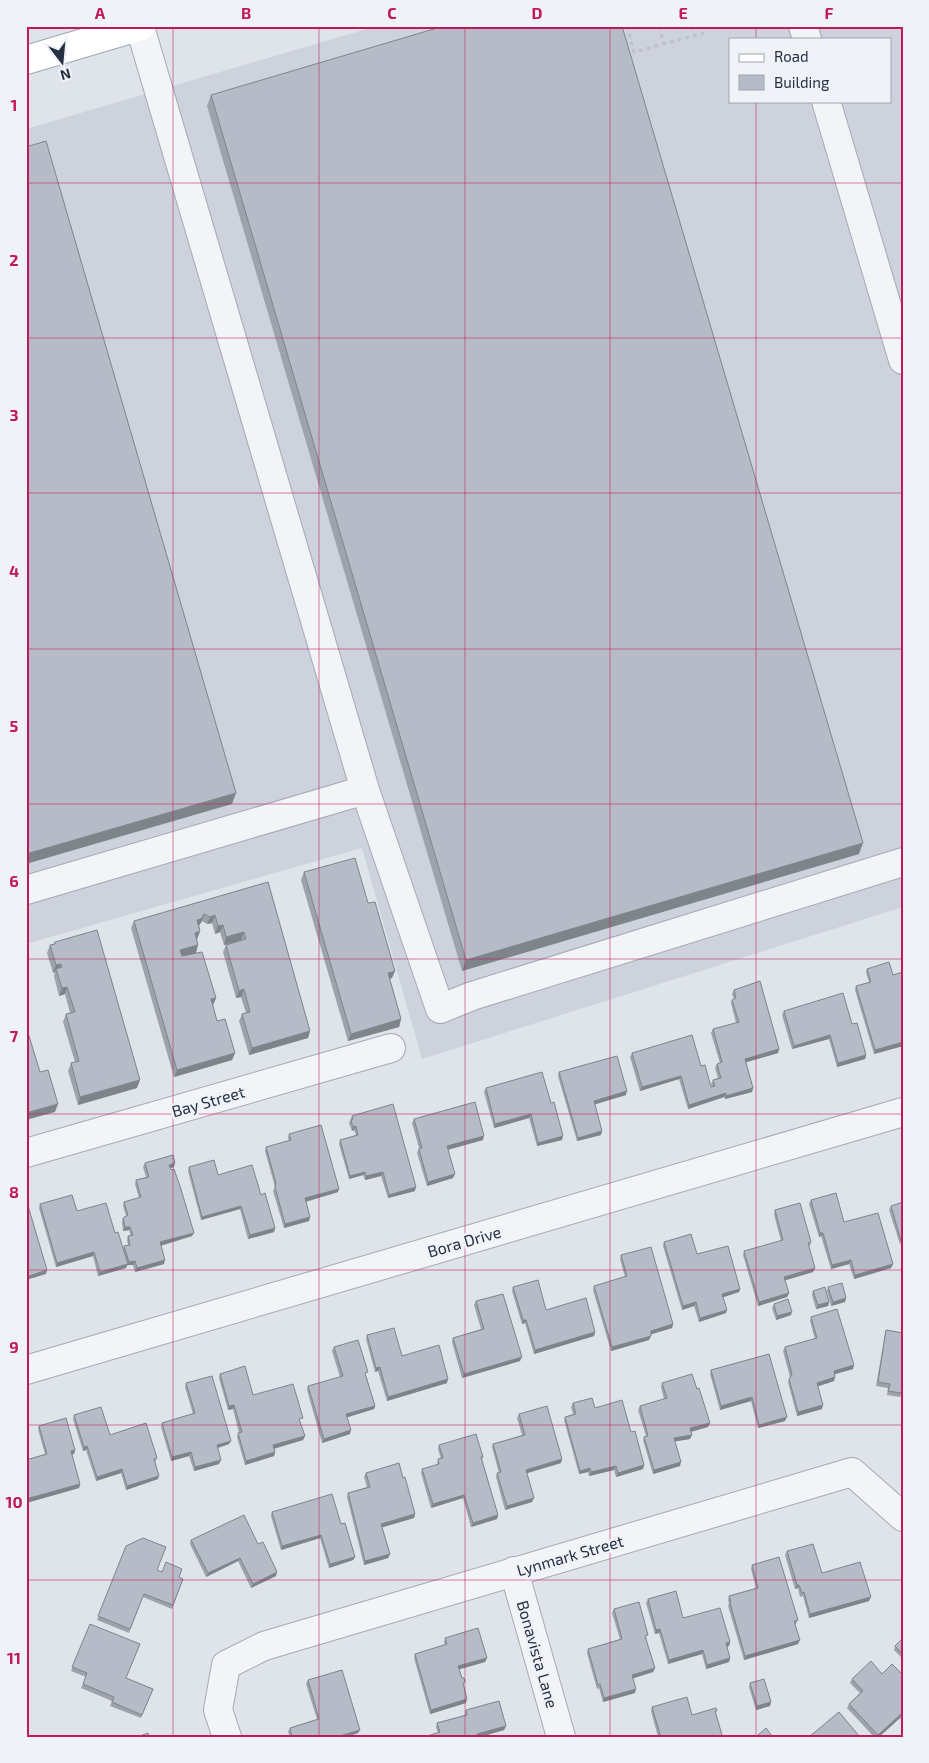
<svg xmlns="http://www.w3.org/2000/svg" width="929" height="1763" viewBox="0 0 929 1763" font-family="'Exo 2',sans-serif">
<rect width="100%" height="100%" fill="#dfe3ea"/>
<!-- built -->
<path fill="#cdd2dc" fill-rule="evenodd" d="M 377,26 L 903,26 L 903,907 L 422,1059 L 362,848 L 26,944 L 26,129 ZM 730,39 L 890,39 L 890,101 L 730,101 Z"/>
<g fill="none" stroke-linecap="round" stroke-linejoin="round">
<defs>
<path id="minor" d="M 803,26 L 807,39
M 140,27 L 365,790 L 440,1009 L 472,996 L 903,862
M 826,101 L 903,360
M 26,890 L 365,790
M 26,1153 L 391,1048
M 26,1370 L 903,1112
M 514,1571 L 561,1737
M 227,1737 L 218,1710 L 226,1665 L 264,1646 L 852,1472 L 903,1517"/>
<path id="major" d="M 26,60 L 141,26"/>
</defs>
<!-- minor casing -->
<use href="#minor" stroke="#a4aab4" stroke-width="30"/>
<!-- major casing -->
<use href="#major" stroke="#9da7b7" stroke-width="30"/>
<!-- path -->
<path stroke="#bdc1c9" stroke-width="3" stroke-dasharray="4 4" stroke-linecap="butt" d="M 627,26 L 634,52 L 704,33
M 659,26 L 664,44
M 692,26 L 694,36"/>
<!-- minor -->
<use href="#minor" stroke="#f2f4f8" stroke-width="28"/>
<!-- major -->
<use href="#major" stroke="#fff" stroke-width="28"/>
</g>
<!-- wall -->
<path fill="#9da2ab" d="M 211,95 L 859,854 L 462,971 L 207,106 Z
M 304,872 L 368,903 L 392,978 L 390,979 L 401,1019 L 399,1027 L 348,1041 L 301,880 Z
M 268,882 L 310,1031 L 308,1038 L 249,1055 L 239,1021 L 242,1014 L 246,1013 L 241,997 L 236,998 L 223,952 L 226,945 L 241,940 L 224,945 L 220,932 L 215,934 L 212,923 L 207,924 L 202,921 L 199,926 L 200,931 L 197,939 L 196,953 L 188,955 L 216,998 L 213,1005 L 217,1021 L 235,1053 L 232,1060 L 174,1077 L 131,928 L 134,921 Z
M 55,942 L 137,1088 L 78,1105 L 68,1071 L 71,1063 L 75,1062 L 63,1022 L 66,1014 L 70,1013 L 65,994 L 59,996 L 54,976 L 55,972 L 53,973 L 47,953 L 50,945 L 54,944 Z
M 867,969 L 893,975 L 903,972 L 903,1046 L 874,1054 L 855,990 L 856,986 L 869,982 L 866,972 Z
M 734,990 L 779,1049 L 778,1053 L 746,1062 L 753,1088 L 752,1092 L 725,1099 L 724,1097 L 688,1109 L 679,1079 L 640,1091 L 630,1057 L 632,1053 L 701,1066 L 711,1087 L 712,1087 L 711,1084 L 713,1080 L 718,1078 L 715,1068 L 717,1064 L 720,1063 L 711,1033 L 713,1029 L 736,1023 L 731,1003 L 732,1000 L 734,999 L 732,994 Z
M 784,1011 L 852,1024 L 866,1055 L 865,1059 L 837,1067 L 829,1039 L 792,1049 L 782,1015 Z
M 559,1072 L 626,1095 L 595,1104 L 601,1135 L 577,1141 L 558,1076 Z
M 486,1088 L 551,1103 L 562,1140 L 537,1146 L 529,1118 L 494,1128 L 484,1092 Z
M 352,1116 L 415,1191 L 388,1198 L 381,1176 L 365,1180 L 363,1175 L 349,1179 L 339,1144 L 340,1140 L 356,1135 L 354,1130 L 352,1131 L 349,1123 Z
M 414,1119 L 483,1140 L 448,1150 L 453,1178 L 427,1186 L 417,1153 L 419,1148 L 412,1123 Z
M 289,1134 L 338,1192 L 306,1202 L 310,1217 L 309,1221 L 284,1228 L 273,1191 L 275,1187 L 265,1151 L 266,1147 L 289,1141 L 288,1138 Z
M 145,1163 L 174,1167 L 170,1168 L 192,1236 L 161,1246 L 164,1264 L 135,1272 L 133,1265 L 127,1265 L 126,1268 L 98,1276 L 93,1256 L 56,1267 L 39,1208 L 40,1204 L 77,1211 L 115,1233 L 123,1249 L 124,1246 L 128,1245 L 127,1240 L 128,1236 L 131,1236 L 129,1230 L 123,1231 L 122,1222 L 123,1218 L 126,1216 L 123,1206 L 124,1202 L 139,1198 L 135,1184 L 136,1180 L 146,1177 L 143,1167 Z
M 189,1167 L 218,1175 L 261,1195 L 275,1228 L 274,1232 L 248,1239 L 240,1209 L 201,1220 L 188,1171 Z
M 811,1200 L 844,1222 L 893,1264 L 891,1268 L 854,1279 L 849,1264 L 831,1269 L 821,1236 L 819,1237 L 809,1204 Z
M 891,1206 L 903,1244 L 900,1244 L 889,1210 Z
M 775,1210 L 811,1242 L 810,1246 L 808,1246 L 815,1268 L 813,1272 L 785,1280 L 789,1293 L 787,1297 L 758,1306 L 743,1255 L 744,1251 L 781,1241 L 774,1214 Z
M 664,1242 L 697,1254 L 740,1289 L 739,1292 L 723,1297 L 726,1313 L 699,1322 L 694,1306 L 682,1310 L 663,1246 Z
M 621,1255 L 673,1324 L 672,1328 L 651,1334 L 649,1340 L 611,1351 L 593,1290 L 594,1286 L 625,1277 L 620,1259 Z
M 513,1287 L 546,1310 L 595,1332 L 594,1336 L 534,1354 L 525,1323 L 522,1324 L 512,1291 Z
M 828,1287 L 846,1298 L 845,1302 L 831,1306 L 827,1291 Z
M 813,1291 L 829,1302 L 828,1306 L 816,1309 L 812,1295 Z
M 476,1301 L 520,1361 L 462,1378 L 452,1342 L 453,1338 L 481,1329 L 474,1305 Z
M 774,1304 L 791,1315 L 776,1320 L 772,1308 Z
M 811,1317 L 853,1369 L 834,1374 L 835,1377 L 834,1381 L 818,1386 L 822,1409 L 797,1416 L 788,1382 L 790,1377 L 783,1351 L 785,1347 L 815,1339 L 810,1321 Z
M 886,1330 L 903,1333 L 903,1390 L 900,1397 L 887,1395 L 888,1388 L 876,1386 L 885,1334 Z
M 367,1335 L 447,1383 L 387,1401 L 378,1371 L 375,1372 L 366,1339 Z
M 334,1347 L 366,1376 L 375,1406 L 374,1409 L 347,1417 L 350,1434 L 322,1443 L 307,1390 L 308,1386 L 340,1377 L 332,1351 Z
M 769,1354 L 785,1421 L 758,1428 L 751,1401 L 720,1410 L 710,1374 L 711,1370 Z
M 220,1374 L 253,1395 L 301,1422 L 300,1422 L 305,1436 L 303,1440 L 274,1449 L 275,1452 L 274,1456 L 245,1465 L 237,1437 L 238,1433 L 239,1433 L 233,1409 L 228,1410 L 219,1378 Z
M 186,1383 L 231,1441 L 229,1444 L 217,1448 L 219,1464 L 194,1471 L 189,1456 L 171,1461 L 161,1427 L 162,1423 L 193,1414 L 185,1387 Z
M 662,1383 L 708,1427 L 691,1432 L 690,1439 L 675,1441 L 680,1466 L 653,1474 L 643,1440 L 644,1437 L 646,1436 L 638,1410 L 640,1406 L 664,1399 L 661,1387 Z
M 573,1403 L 595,1408 L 631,1432 L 644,1465 L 643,1469 L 616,1477 L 614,1470 L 589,1476 L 588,1472 L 579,1474 L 564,1420 L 565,1417 L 573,1414 L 571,1407 Z
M 519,1414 L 561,1463 L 527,1473 L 532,1502 L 505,1510 L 496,1477 L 497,1473 L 499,1473 L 492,1447 L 493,1444 L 522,1435 L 517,1418 Z
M 74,1415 L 110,1435 L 157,1458 L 155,1462 L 158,1479 L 126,1490 L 121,1473 L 96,1481 L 86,1450 L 83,1451 L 73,1419 Z
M 39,1426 L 75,1450 L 74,1454 L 71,1454 L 80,1484 L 79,1488 L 26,1503 L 26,1460 L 45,1454 L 38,1429 Z
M 439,1445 L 483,1457 L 482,1460 L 498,1515 L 497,1519 L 471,1527 L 463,1498 L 431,1508 L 421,1473 L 422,1469 L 437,1465 L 438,1459 L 441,1459 L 438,1449 Z
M 366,1473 L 403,1478 L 415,1514 L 414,1518 L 382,1527 L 390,1554 L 388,1558 L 364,1565 L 347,1497 L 348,1493 L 367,1487 L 364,1477 Z
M 272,1512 L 341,1524 L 355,1557 L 353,1560 L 329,1568 L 320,1538 L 281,1550 L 271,1516 Z
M 191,1540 L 258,1544 L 276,1576 L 251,1588 L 238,1561 L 206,1577 L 190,1544 Z
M 126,1546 L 157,1570 L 183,1579 L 172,1609 L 143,1597 L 129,1633 L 97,1620 Z
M 787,1551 L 822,1573 L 869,1601 L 809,1618 L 803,1596 L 800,1597 L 798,1588 L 795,1589 L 785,1555 Z
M 752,1565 L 798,1620 L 796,1624 L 795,1624 L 798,1644 L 744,1660 L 728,1606 L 729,1604 L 728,1600 L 729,1596 L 756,1588 L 751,1569 Z
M 648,1599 L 730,1642 L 729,1646 L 727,1647 L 730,1658 L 729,1662 L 706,1669 L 702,1654 L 668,1664 L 659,1633 L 655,1634 L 646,1603 Z
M 614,1609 L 647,1638 L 646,1639 L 655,1668 L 653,1672 L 633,1678 L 635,1693 L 603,1702 L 599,1688 L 597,1689 L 587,1653 L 588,1649 L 620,1639 L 612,1613 Z
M 90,1624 L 126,1678 L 153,1689 L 141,1718 L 110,1706 L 112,1701 L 81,1688 L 86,1677 L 71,1671 Z
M 445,1638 L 487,1658 L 485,1662 L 459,1669 L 464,1686 L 466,1703 L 430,1714 L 414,1658 L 415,1654 L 445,1645 L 444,1642 Z
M 903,1638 L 903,1659 L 894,1650 L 895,1646 Z
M 882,1674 L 903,1675 L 903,1721 L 900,1718 L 879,1737 L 874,1737 L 847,1708 L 849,1704 L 860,1693 L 850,1683 L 852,1679 Z
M 308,1680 L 358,1733 L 347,1737 L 290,1737 L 288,1732 L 290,1728 L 317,1719 L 306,1684 Z
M 750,1683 L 771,1702 L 770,1706 L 756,1710 L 749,1687 Z
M 652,1707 L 692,1715 L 716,1713 L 722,1735 L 722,1737 L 658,1737 L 651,1711 Z
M 466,1710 L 506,1726 L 504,1730 L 480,1737 L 424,1737 L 438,1733 L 436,1727 L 437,1723 L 465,1715 Z"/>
<!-- shaded-wall -->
<path fill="#7f848b" d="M 236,793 L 232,804 L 26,864 L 26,854 Z
M 863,843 L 859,854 L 462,971 L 466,960 Z
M 204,914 L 202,921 L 198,927 L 197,920 Z
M 215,915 L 212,923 L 207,924 L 210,917 Z
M 223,925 L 220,932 L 215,934 L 218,926 Z
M 200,931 L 197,939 L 192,940 L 195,933 Z
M 244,932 L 241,940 L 224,945 L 226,937 Z
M 198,945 L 196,953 L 178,958 L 180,950 Z
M 61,964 L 58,971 L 56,969 L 55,972 L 53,973 L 56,965 Z
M 395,971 L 392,978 L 385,980 L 388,973 Z
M 67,987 L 65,994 L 59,996 L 62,988 Z
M 244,989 L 241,997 L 236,998 L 239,991 Z
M 216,998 L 213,1005 L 211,999 Z
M 401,1019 L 399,1027 L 348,1041 L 351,1034 Z
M 310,1031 L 308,1038 L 249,1055 L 252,1048 Z
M 830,1035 L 829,1039 L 792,1049 L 794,1046 Z
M 903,1042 L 903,1046 L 874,1054 L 875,1050 Z
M 779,1049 L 778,1053 L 744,1063 L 745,1059 Z
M 235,1053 L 232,1060 L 174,1077 L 177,1070 Z
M 866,1055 L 865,1059 L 837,1067 L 838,1063 Z
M 681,1076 L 679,1079 L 640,1091 L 642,1087 Z
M 140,1080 L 137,1088 L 78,1105 L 80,1097 Z
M 753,1088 L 752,1092 L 725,1099 L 726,1096 Z
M 627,1091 L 626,1095 L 593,1105 L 594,1101 Z
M 726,1093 L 724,1097 L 688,1109 L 689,1105 Z
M 58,1104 L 55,1112 L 26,1120 L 26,1113 Z
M 531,1114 L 529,1118 L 494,1128 L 495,1124 Z
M 356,1126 L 354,1130 L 352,1131 L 353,1127 Z
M 602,1131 L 601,1135 L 577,1141 L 578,1138 Z
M 484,1136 L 483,1140 L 446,1150 L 447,1146 Z
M 563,1136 L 562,1140 L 537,1146 L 538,1143 Z
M 175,1163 L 174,1167 L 168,1169 L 169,1165 Z
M 365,1172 L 363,1175 L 349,1179 L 350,1176 Z
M 383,1172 L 381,1176 L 365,1180 L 366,1176 Z
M 455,1174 L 453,1178 L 427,1186 L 428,1182 Z
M 416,1187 L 415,1191 L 388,1198 L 389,1195 Z
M 339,1189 L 338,1192 L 304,1202 L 305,1198 Z
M 241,1206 L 240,1209 L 201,1220 L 202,1217 Z
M 310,1217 L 309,1221 L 284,1228 L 285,1224 Z
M 125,1227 L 130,1227 L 129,1230 L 123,1231 Z
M 275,1228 L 274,1232 L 248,1239 L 250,1235 Z
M 194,1233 L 192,1236 L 159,1246 L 160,1242 Z
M 820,1233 L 823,1233 L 821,1236 L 819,1237 Z
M 94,1252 L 93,1256 L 56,1267 L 57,1263 Z
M 165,1260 L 164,1264 L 135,1272 L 137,1268 Z
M 851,1260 L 849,1264 L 831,1269 L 832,1265 Z
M 135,1261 L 133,1265 L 127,1265 L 129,1262 Z
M 128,1264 L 126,1268 L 98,1276 L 100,1272 Z
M 893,1264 L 891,1268 L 854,1279 L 855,1275 Z
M 815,1268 L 813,1272 L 783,1281 L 784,1277 Z
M 47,1270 L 46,1274 L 26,1280 L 26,1277 Z
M 740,1289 L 739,1292 L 721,1298 L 722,1294 Z
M 789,1293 L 787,1297 L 758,1306 L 759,1302 Z
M 846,1298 L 845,1302 L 831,1306 L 833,1302 Z
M 696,1302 L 694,1306 L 682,1310 L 683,1306 Z
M 829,1302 L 828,1306 L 816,1309 L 818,1305 Z
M 727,1310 L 726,1313 L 699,1322 L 700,1318 Z
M 792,1312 L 791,1315 L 776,1320 L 777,1316 Z
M 523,1320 L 526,1320 L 525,1323 L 522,1324 Z
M 673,1324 L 672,1328 L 649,1335 L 651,1331 Z
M 595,1332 L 594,1336 L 534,1354 L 535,1350 Z
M 651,1336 L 649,1340 L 611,1351 L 612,1347 Z
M 522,1357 L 520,1361 L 462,1378 L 464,1374 Z
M 854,1365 L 853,1369 L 832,1375 L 834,1371 Z
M 380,1367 L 378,1371 L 375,1372 L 376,1368 Z
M 835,1377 L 834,1381 L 816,1387 L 817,1383 Z
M 448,1379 L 447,1383 L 387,1401 L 388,1397 Z
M 752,1397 L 751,1401 L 720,1410 L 721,1406 Z
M 234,1405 L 233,1409 L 228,1410 L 229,1406 Z
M 823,1405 L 822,1409 L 797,1416 L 798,1412 Z
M 375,1406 L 374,1409 L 345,1418 L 346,1414 Z
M 787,1417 L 785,1421 L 758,1428 L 759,1425 Z
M 710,1423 L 708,1427 L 689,1432 L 690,1428 Z
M 351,1430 L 350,1434 L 322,1443 L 324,1439 Z
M 692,1435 L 690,1439 L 672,1442 L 674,1438 Z
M 305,1436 L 303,1440 L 272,1449 L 273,1445 Z
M 231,1441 L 229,1444 L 215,1449 L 217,1445 Z
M 87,1446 L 86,1450 L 83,1451 L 84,1447 Z
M 75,1450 L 74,1454 L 69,1455 L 71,1451 Z
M 191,1452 L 189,1456 L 171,1461 L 172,1457 Z
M 275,1452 L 274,1456 L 245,1465 L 246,1461 Z
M 562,1459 L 561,1463 L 524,1474 L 526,1470 Z
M 221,1460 L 219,1464 L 194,1471 L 195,1467 Z
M 681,1462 L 680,1466 L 653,1474 L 654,1470 Z
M 644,1465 L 643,1469 L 616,1477 L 618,1473 Z
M 616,1466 L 614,1470 L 589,1476 L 591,1472 Z
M 590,1468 L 588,1472 L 579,1474 L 580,1471 Z
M 122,1469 L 121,1473 L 96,1481 L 97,1477 Z
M 159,1476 L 158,1479 L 126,1490 L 127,1486 Z
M 80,1484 L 79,1488 L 26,1503 L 26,1499 Z
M 464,1495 L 463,1498 L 431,1508 L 433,1504 Z
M 534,1498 L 532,1502 L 505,1510 L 507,1506 Z
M 415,1514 L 414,1518 L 380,1528 L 381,1524 Z
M 498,1515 L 497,1519 L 471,1527 L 473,1523 Z
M 321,1535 L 320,1538 L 281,1550 L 282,1546 Z
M 390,1554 L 388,1558 L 364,1565 L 365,1561 Z
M 355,1557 L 353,1560 L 329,1568 L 330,1564 Z
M 240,1558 L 238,1561 L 206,1577 L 208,1573 Z
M 277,1572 L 276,1576 L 251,1588 L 253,1584 Z
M 797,1585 L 799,1585 L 798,1588 L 795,1589 Z
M 871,1597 L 869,1601 L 809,1618 L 810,1614 Z
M 660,1629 L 659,1633 L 655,1634 L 656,1630 Z
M 800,1640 L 798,1644 L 744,1660 L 745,1656 Z
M 730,1642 L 729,1646 L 724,1647 L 726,1643 Z
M 703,1650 L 702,1654 L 668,1664 L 669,1660 Z
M 487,1658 L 485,1662 L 457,1670 L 458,1666 Z
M 730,1658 L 729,1662 L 706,1669 L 707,1665 Z
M 655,1668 L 653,1672 L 631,1679 L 632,1675 Z
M 636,1689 L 635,1693 L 603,1702 L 604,1698 Z
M 467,1699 L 466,1703 L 430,1714 L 431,1710 Z
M 771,1702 L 770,1706 L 756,1710 L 757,1706 Z
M 901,1714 L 900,1718 L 879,1737 L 878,1737 L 878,1735 Z
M 506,1726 L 504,1730 L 480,1737 L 476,1737 L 477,1734 Z
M 360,1730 L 358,1733 L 347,1737 L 336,1737 Z"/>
<!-- building -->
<path fill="#b6bcc7" stroke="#7f848b" d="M 444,26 L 622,26 L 863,843 L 466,960 L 211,95 Z
M 46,141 L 236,793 L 26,854 L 26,147 Z
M 355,858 L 368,903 L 375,902 L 395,971 L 388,973 L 401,1019 L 351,1034 L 304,872 Z
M 268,882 L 310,1031 L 252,1048 L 242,1014 L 250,1012 L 244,989 L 239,991 L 226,945 L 246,939 L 244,932 L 226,937 L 223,925 L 218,926 L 215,915 L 210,917 L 204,914 L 201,919 L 197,920 L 200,931 L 195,933 L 198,945 L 180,950 L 182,956 L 202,952 L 216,998 L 211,999 L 217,1021 L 225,1019 L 235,1053 L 177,1070 L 134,921 Z
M 97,930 L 140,1080 L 80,1097 L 71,1063 L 79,1061 L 66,1014 L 75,1012 L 67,987 L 62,988 L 56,969 L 62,967 L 61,964 L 56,965 L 50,945 L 55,944 L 55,942 Z
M 889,962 L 893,975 L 903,972 L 903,1042 L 875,1050 L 856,986 L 871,982 L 867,969 Z
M 760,981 L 779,1049 L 745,1059 L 753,1088 L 726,1096 L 726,1093 L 689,1105 L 681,1076 L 642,1087 L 632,1053 L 692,1035 L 701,1066 L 705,1065 L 711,1087 L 715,1086 L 713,1080 L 721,1078 L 717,1064 L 722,1062 L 713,1029 L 739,1022 L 732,1000 L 736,998 L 734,990 Z
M 843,993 L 852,1024 L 857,1023 L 866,1055 L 838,1063 L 830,1035 L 794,1046 L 784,1011 Z
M 26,1026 L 40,1072 L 48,1070 L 58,1104 L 26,1113 Z
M 617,1056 L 627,1091 L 594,1101 L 602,1131 L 578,1138 L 559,1072 Z
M 542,1072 L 551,1103 L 554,1102 L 563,1136 L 538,1143 L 531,1114 L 495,1124 L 486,1088 Z
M 475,1102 L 484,1136 L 447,1146 L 455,1174 L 428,1182 L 419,1149 L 422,1148 L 414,1119 Z
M 393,1104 L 416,1187 L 389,1195 L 383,1172 L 366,1176 L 365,1172 L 350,1176 L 340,1140 L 358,1135 L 356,1126 L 353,1127 L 351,1120 L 353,1119 L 352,1116 Z
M 321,1125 L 339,1189 L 305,1198 L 310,1217 L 285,1224 L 275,1187 L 276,1183 L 266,1147 L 291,1140 L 289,1134 Z
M 173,1155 L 175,1163 L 169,1165 L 171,1170 L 174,1169 L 180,1186 L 194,1233 L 160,1242 L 165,1260 L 137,1268 L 135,1261 L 129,1262 L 124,1246 L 130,1245 L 128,1236 L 133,1235 L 130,1227 L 125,1227 L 123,1218 L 128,1215 L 124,1202 L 141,1197 L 136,1180 L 149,1177 L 145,1163 Z
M 214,1160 L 218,1175 L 252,1165 L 261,1195 L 265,1193 L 275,1228 L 250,1235 L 241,1206 L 202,1217 L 189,1167 Z
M 836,1193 L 844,1222 L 878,1213 L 893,1264 L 855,1275 L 851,1260 L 832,1265 L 823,1233 L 820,1233 L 811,1200 Z
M 72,1195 L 77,1211 L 106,1203 L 115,1233 L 118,1232 L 128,1264 L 100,1272 L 94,1252 L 57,1263 L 40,1204 Z
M 26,1199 L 47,1270 L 26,1277 Z
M 903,1202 L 903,1240 L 901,1241 L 891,1206 Z
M 800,1203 L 811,1242 L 808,1243 L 815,1268 L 784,1277 L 789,1293 L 759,1302 L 744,1251 L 783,1240 L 775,1210 Z
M 691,1234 L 697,1254 L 728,1246 L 740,1289 L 722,1294 L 727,1310 L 700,1318 L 696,1302 L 683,1306 L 664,1242 Z
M 651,1247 L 673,1324 L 651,1331 L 651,1336 L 612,1347 L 594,1286 L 627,1276 L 621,1255 Z
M 538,1280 L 546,1310 L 586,1298 L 595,1332 L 535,1350 L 526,1320 L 523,1320 L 513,1287 Z
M 842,1283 L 846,1298 L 833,1302 L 828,1287 Z
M 825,1287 L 829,1302 L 818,1305 L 813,1291 Z
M 503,1294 L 522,1357 L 464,1374 L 453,1338 L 484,1329 L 476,1301 Z
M 788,1299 L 792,1312 L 777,1316 L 774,1304 Z
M 837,1309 L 854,1365 L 834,1371 L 835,1377 L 817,1383 L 823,1405 L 798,1412 L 789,1379 L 792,1374 L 785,1347 L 817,1338 L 811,1317 Z
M 394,1328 L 402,1356 L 439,1345 L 448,1379 L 388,1397 L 380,1367 L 376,1368 L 367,1335 Z
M 886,1330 L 903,1333 L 903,1387 L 902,1393 L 888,1391 L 890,1384 L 878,1382 Z
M 358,1340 L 368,1372 L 365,1373 L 375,1406 L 346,1414 L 351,1430 L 324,1439 L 308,1386 L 343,1376 L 334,1347 Z
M 769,1354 L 787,1417 L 759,1425 L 752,1397 L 721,1406 L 711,1370 Z
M 245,1366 L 253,1395 L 293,1384 L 303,1418 L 299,1419 L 305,1436 L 273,1445 L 275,1452 L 246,1461 L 238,1433 L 242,1432 L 234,1405 L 229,1406 L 220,1374 Z
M 692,1374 L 697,1389 L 699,1388 L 710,1423 L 690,1428 L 692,1435 L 674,1438 L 681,1462 L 654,1470 L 644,1437 L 648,1436 L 640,1406 L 667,1398 L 662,1383 Z
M 212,1376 L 231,1441 L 217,1445 L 221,1460 L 195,1467 L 191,1452 L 172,1457 L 162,1423 L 195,1413 L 186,1383 Z
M 592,1398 L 595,1408 L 622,1400 L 631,1432 L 635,1431 L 644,1465 L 618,1473 L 616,1466 L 591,1472 L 590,1468 L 580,1471 L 565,1417 L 576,1414 L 573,1403 Z
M 547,1406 L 562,1459 L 526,1470 L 534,1498 L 507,1506 L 497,1473 L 501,1472 L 493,1444 L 525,1435 L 519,1414 Z
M 101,1407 L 110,1435 L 146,1423 L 157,1458 L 154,1459 L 159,1476 L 127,1486 L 122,1469 L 97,1477 L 87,1446 L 84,1447 L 74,1415 Z
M 66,1418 L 75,1450 L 71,1451 L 80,1484 L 26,1499 L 26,1460 L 47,1454 L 39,1426 Z
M 476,1434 L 483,1457 L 481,1457 L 498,1515 L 473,1523 L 464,1495 L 433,1504 L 422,1469 L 439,1464 L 438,1459 L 443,1458 L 439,1445 Z
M 399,1463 L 403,1478 L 405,1477 L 415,1514 L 381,1524 L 390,1554 L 365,1561 L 348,1493 L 370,1487 L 366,1473 Z
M 332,1494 L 341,1524 L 345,1523 L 355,1557 L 330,1564 L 321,1535 L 282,1546 L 272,1512 Z
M 244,1515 L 258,1544 L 263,1542 L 277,1572 L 253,1584 L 240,1558 L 208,1573 L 191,1540 Z
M 143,1538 L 166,1547 L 157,1570 L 162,1572 L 166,1562 L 182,1569 L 179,1577 L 183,1579 L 173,1605 L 144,1594 L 130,1629 L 98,1616 L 126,1546 Z
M 813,1544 L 822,1573 L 860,1562 L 871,1597 L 810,1614 L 804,1592 L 802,1593 L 799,1585 L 797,1585 L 787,1551 Z
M 779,1557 L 798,1620 L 794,1621 L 800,1640 L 745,1656 L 730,1603 L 731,1602 L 729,1596 L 758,1588 L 752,1565 Z
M 676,1591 L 683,1618 L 720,1608 L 730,1642 L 726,1643 L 730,1658 L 707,1665 L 703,1650 L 669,1660 L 660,1629 L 656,1630 L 648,1599 Z
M 639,1602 L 648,1635 L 645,1636 L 655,1668 L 632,1675 L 636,1689 L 604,1698 L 600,1684 L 598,1685 L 588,1649 L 622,1639 L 614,1609 Z
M 90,1624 L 140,1644 L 126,1678 L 153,1689 L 142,1715 L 112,1702 L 114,1697 L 83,1684 L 87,1673 L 72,1667 Z
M 478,1628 L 487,1658 L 458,1666 L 462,1678 L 464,1678 L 465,1682 L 463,1683 L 467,1699 L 431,1710 L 415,1654 L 447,1644 L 445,1638 Z
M 903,1638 L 903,1654 L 895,1646 Z
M 871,1661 L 882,1674 L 892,1664 L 903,1675 L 903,1715 L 901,1714 L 878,1735 L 849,1704 L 863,1691 L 852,1679 Z
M 342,1670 L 360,1730 L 336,1737 L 292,1737 L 290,1728 L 319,1719 L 308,1680 Z
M 764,1679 L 771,1702 L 757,1706 L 750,1683 Z
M 687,1697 L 692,1715 L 716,1708 L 717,1711 L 715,1711 L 722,1735 L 717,1737 L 661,1737 L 652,1707 Z
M 499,1701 L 506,1726 L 477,1734 L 478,1737 L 424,1737 L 440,1732 L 437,1723 L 467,1715 L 466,1710 Z
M 839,1712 L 860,1737 L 809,1737 Z
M 766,1728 L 772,1736 L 771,1737 L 760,1737 L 758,1735 Z
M 148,1733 L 149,1737 L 137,1737 Z"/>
<!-- grid -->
<path fill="none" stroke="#c2185b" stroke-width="1" stroke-opacity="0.55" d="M 173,26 L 173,1737M 319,26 L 319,1737M 465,26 L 465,1737M 610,26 L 610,1737M 756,26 L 756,39M 756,101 L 756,1737M 26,183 L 903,183M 26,338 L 903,338M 26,493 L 903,493M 26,649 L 903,649M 26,804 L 903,804M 26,959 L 903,959M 26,1114 L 903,1114M 26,1270 L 903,1270M 26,1425 L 903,1425M 26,1580 L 903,1580"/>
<g text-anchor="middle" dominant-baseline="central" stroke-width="5" stroke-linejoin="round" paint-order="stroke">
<!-- street labels -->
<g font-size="16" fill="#263042" stroke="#eff2f7">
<text transform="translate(208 1101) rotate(-16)">Bay Street</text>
<text transform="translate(464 1241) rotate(-16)">Bora Drive</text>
<text transform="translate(570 1555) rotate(-16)">Lynmark Street</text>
<text transform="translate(538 1654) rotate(74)">Bonavista Lane</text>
</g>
</g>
<!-- border -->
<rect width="929" height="1763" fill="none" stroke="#eff2f7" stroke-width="55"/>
<!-- legend -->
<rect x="729" y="38" width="162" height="65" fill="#eff2f7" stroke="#9fa4af"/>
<rect x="739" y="54" width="25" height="8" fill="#ffffff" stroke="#9fa4af"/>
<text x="774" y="62" font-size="15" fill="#263042">Road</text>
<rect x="739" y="75" width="25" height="15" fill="#b6bcc7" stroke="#9fa4af"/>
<text x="774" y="88" font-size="15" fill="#263042">Building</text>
<!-- north arrow -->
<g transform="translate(62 62) rotate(164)" stroke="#eff2f7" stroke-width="4" paint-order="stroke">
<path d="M0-4L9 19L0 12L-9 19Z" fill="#263042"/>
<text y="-8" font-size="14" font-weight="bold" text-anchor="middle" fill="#263042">N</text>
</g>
<rect x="28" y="28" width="874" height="1708" fill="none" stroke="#c2185b" stroke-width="2"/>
<g font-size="16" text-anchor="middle" font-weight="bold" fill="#c2185b">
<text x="100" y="19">A</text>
<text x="246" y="19">B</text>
<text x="392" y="19">C</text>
<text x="537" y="19">D</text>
<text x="683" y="19">E</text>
<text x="829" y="19">F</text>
<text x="14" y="111">1</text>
<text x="14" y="266">2</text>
<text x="14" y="421">3</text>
<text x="14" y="577">4</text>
<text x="14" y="732">5</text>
<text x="14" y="887">6</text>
<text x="14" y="1042">7</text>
<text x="14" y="1198">8</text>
<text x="14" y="1353">9</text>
<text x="14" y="1508">10</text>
<text x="14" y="1664">11</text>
</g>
</svg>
